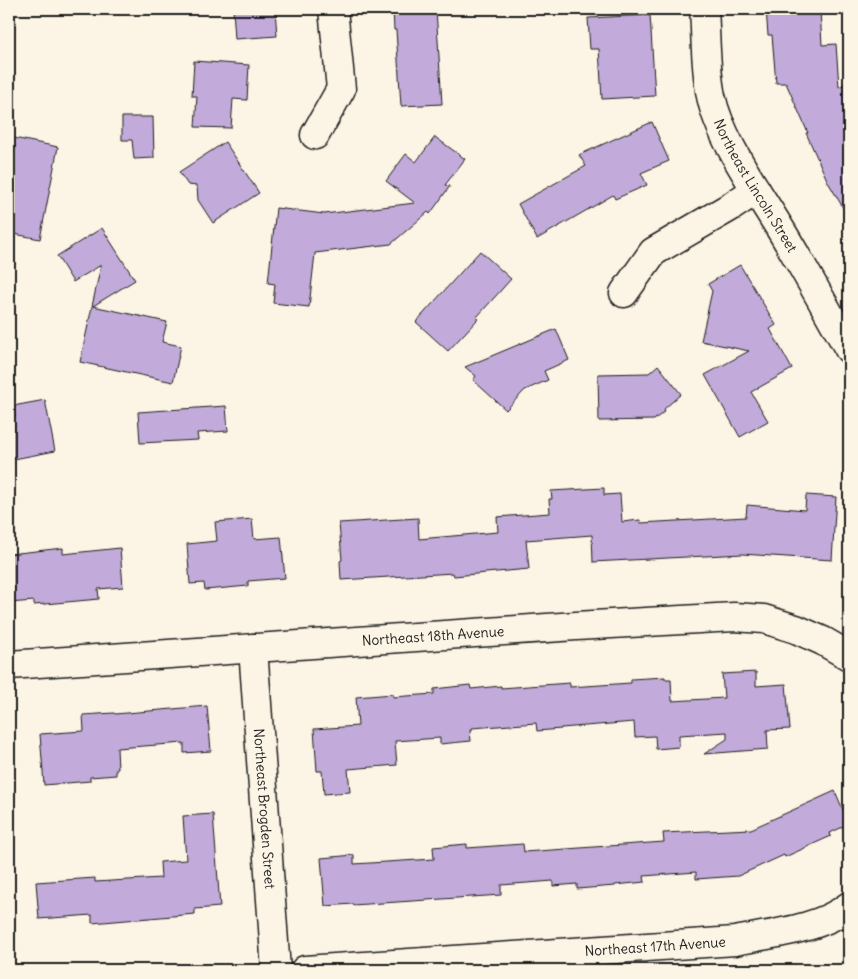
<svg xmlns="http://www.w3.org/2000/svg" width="858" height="979" viewBox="0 0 858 979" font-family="Delius,sans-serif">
<rect width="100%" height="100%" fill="#fcf5e5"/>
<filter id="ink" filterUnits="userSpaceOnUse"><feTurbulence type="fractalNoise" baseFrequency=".02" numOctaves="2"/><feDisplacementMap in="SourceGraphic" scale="10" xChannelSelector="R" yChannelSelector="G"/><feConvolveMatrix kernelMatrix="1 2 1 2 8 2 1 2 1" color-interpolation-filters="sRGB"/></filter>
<g filter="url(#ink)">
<!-- building -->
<path fill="#c2abda" stroke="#1c1c1c" d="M 233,9 L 275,9 L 277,36 L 235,39 Z
M 393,9 L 436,9 L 442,104 L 401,106 L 396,30 L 394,30 Z
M 766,9 L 820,9 L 822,45 L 836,44 L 839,87 L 849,82 L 849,218 L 828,182 L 806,133 L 808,133 L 786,83 L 776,83 L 772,35 L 768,35 Z
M 650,15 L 655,96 L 602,99 L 599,49 L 590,49 L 588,18 Z
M 194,61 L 249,65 L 247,100 L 233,99 L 231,128 L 195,127 L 197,96 L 192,96 Z
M 122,117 L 153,117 L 154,158 L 134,159 L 132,140 L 122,140 Z
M 652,122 L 669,161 L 641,173 L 647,185 L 615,199 L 613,195 L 537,239 L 518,204 L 586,166 L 579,155 Z
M 9,137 L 58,147 L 40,239 L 9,233 Z
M 435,137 L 465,159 L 445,185 L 450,186 L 430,214 L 428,212 L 391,244 L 315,253 L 309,307 L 273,303 L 275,284 L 268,283 L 276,208 L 324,214 L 415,203 L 386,181 L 406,154 L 416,162 Z
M 225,142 L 259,193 L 213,223 L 198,200 L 197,186 L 188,185 L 179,172 Z
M 102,228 L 135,280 L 93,306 L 167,322 L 162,342 L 181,346 L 173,382 L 80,362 L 101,265 L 73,282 L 57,256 Z
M 480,251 L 511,279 L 476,318 L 478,319 L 448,351 L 416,322 Z
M 740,265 L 776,325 L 770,329 L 792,369 L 751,392 L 768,421 L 740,437 L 705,375 L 749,351 L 701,341 L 712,291 L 708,284 Z
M 556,329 L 569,360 L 544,371 L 548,380 L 525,390 L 506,410 L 473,380 L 476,376 L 465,367 Z
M 658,365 L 681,394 L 664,409 L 665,411 L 654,420 L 599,421 L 598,374 L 649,373 Z
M 45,400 L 55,451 L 14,459 L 9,449 L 9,417 L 15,416 L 13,406 Z
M 226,406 L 228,431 L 197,433 L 198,440 L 140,443 L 138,412 Z
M 604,488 L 604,495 L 620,494 L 622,522 L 640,520 L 641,523 L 746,517 L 747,505 L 805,510 L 806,495 L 836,497 L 832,560 L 742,554 L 593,562 L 592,535 L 526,540 L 529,569 L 454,576 L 453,573 L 341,580 L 340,561 L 342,560 L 339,523 L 418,518 L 419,539 L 498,532 L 497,517 L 550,513 L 549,499 L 552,499 L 551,491 Z
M 252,519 L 254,539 L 281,537 L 285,578 L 248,581 L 248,586 L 205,590 L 204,583 L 190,584 L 187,544 L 217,541 L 215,522 Z
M 63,548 L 63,554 L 120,548 L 123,587 L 98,589 L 99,599 L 34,605 L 34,601 L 9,603 L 9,554 Z
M 756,672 L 756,686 L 786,684 L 790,729 L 767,730 L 768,749 L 704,754 L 727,739 L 727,732 L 679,735 L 679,747 L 656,749 L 655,736 L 635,737 L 634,722 L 561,728 L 561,729 L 537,731 L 536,723 L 472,728 L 472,730 L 470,730 L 471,741 L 440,744 L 440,738 L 395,741 L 397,765 L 348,769 L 350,792 L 324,794 L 322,771 L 317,771 L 314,729 L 358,726 L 356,697 L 393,694 L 393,697 L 434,694 L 434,689 L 470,685 L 471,689 L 501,686 L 501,688 L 570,683 L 570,687 L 631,683 L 631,679 L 665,677 L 665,679 L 671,679 L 672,701 L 724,698 L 722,674 Z
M 207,706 L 211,751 L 184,753 L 184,743 L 117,748 L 118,769 L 116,769 L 116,775 L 90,777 L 90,781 L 44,785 L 40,734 L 84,731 L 83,715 L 114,713 L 115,714 Z
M 835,791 L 849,824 L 830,833 L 831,836 L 785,857 L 784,855 L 738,876 L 696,879 L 696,872 L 644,876 L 645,882 L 615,885 L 615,886 L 577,889 L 577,884 L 553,886 L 553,881 L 501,885 L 501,895 L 353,905 L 353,904 L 325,906 L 321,858 L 354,855 L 354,864 L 434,859 L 433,847 L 467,844 L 467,848 L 523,844 L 524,852 L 664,842 L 663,833 L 751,829 Z
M 213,814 L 220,907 L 195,909 L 195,914 L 92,923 L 92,915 L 39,919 L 36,882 L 95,878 L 95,882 L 161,878 L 160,862 L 186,860 L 183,816 Z"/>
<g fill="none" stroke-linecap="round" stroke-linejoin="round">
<defs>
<g id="street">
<path id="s1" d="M 704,9 C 706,37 705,68 711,96 C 719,135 750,180 771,214 C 799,258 823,304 849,349"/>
<path d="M 315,135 L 341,89 L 333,9"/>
<path d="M 624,293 L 653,252 L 732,206 L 756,190"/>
<path id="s2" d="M 253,648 L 276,970"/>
<path id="s3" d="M 9,665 L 576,626 L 734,617 L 764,619 L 796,629 L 823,641 L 849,656"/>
<path id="s4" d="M 305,970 L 735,941 C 770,934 821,929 849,906"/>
</g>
</defs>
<!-- street casing -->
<use href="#street" stroke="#1c1c1c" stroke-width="31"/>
<!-- street -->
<use href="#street" stroke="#fcf5e5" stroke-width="28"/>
</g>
</g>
<g text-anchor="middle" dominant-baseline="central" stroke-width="4.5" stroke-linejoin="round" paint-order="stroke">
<!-- street labels -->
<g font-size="14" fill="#1c1c1c" stroke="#fcf5e5">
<text stroke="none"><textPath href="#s1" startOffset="188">Northeast Lincoln Street</textPath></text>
<text stroke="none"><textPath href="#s3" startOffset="425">Northeast 18th Avenue</textPath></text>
<text stroke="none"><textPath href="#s2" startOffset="161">Northeast Brogden Street</textPath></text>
<text stroke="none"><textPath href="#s4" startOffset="351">Northeast 17th Avenue</textPath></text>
</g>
</g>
<!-- margin -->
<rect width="858" height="979" fill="none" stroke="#fcf5e5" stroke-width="30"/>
<rect x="15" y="15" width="828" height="949" fill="none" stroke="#1c1c1c" stroke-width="2" filter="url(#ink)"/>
</svg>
